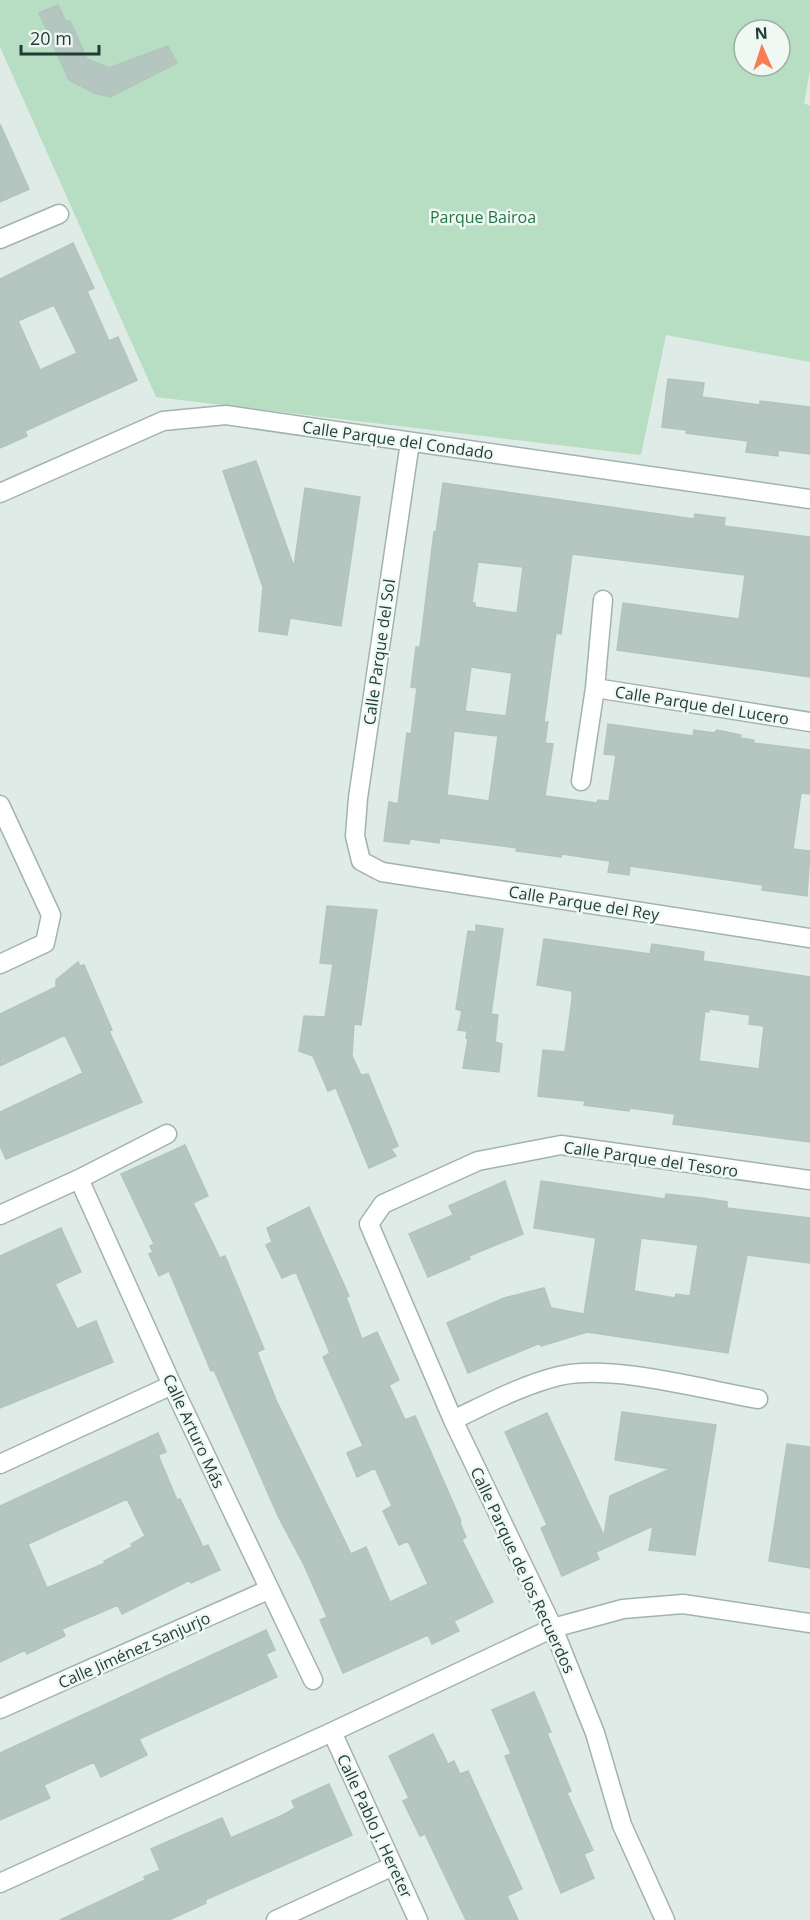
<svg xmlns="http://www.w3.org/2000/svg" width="810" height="1920" viewBox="0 0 810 1920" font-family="'Open Sans',sans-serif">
<rect width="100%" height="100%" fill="#dfebe6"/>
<!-- green -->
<path fill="#b7ddc2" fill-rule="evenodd" d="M 0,0 L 810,0 L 810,71 L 804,103 L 810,106 L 810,362 L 666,335 L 641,455 L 156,397 L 0,47 ZM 744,30 L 780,30 L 780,66 L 744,66 Z"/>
<!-- building -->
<path fill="#b4c6bf" stroke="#b1c5bd" stroke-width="1.5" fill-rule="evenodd" d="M 58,5 L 66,22 L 70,21 L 87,59 L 109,68 L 168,46 L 177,63 L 110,97 L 95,93 L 69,80 L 39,13 Z
M 0,124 L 29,189 L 0,202 Z
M 73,243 L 94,288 L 87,291 L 109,341 L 118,337 L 137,380 L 25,431 L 27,436 L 0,448 L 0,279 ZM 54,305 L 77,353 L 40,370 L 18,321 Z
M 668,379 L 704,383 L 702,397 L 760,405 L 760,401 L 810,407 L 810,454 L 778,450 L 778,456 L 746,452 L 748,441 L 686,433 L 687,430 L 662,427 Z
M 256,461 L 294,567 L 305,488 L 360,497 L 341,626 L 290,618 L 287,635 L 259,631 L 263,587 L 223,471 Z
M 443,483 L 694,519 L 695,514 L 725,518 L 724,526 L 810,537 L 810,677 L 617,650 L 623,603 L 739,619 L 745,575 L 572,554 L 561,634 L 556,633 L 544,722 L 548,722 L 545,743 L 553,744 L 545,796 L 597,803 L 598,800 L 609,801 L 616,755 L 604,754 L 608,724 L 693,736 L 694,730 L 714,733 L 717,730 L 741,735 L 740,738 L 754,740 L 753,743 L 810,750 L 810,794 L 801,793 L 793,849 L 810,851 L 807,896 L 762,890 L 763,885 L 630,866 L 629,875 L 608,872 L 610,861 L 562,854 L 561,857 L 516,851 L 517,848 L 440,838 L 439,843 L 410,839 L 409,844 L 384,841 L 389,802 L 398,804 L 407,733 L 411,734 L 417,688 L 411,687 L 416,647 L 420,647 L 434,532 L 436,532 ZM 478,562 L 523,567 L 517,613 L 475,607 L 475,603 L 472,603 ZM 471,667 L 512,673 L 506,716 L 465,711 ZM 454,731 L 498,736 L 489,801 L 447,795 Z
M 327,906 L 377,910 L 361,1025 L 354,1024 L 352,1056 L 361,1075 L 368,1074 L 398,1146 L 391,1149 L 396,1156 L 369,1168 L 336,1088 L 328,1091 L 313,1056 L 299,1051 L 304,1016 L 325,1017 L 333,964 L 320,963 Z
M 476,925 L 503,929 L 491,1014 L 498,1015 L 495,1042 L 502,1044 L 499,1072 L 463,1068 L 468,1039 L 466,1038 L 467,1031 L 458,1030 L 462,1011 L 456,1009 L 468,931 L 476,932 Z
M 544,939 L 650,954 L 652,944 L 704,952 L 703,961 L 810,977 L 810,1142 L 673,1124 L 675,1114 L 630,1108 L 629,1111 L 584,1105 L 585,1101 L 538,1096 L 543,1050 L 565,1052 L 572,999 L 572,991 L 537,985 ZM 709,1009 L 750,1015 L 749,1024 L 764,1026 L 759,1069 L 699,1061 L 705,1011 L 709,1012 Z
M 78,962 L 80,966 L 84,965 L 112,1030 L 109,1031 L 142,1102 L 6,1159 L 0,1146 L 0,1112 L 83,1073 L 65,1035 L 0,1066 L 0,1014 L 56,987 L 56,980 Z
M 185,1145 L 208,1196 L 193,1203 L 220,1258 L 225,1256 L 264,1349 L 257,1352 L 276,1400 L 351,1554 L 366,1547 L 390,1602 L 428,1584 L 408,1541 L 399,1545 L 383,1511 L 392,1506 L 375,1468 L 357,1477 L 347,1453 L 363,1446 L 323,1357 L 330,1353 L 296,1272 L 282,1278 L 266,1245 L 272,1242 L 267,1228 L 309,1207 L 349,1296 L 346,1297 L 362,1339 L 377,1332 L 399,1380 L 389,1385 L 405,1420 L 415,1416 L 461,1521 L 460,1523 L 466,1537 L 462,1540 L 493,1602 L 454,1621 L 459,1631 L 432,1644 L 428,1635 L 343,1673 L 320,1620 L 327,1617 L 304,1565 L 278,1516 L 214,1370 L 211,1371 L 169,1271 L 159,1276 L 149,1254 L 153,1252 L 150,1246 L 154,1244 L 121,1174 Z
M 505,1181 L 523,1234 L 469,1256 L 470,1259 L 428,1277 L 409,1234 L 453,1215 L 449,1206 Z
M 541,1181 L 665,1199 L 666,1194 L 702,1198 L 727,1202 L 727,1208 L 810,1218 L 810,1263 L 747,1255 L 728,1353 L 587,1332 L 541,1346 L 540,1343 L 468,1373 L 447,1323 L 504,1298 L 544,1288 L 551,1308 L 584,1314 L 596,1238 L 534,1228 ZM 641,1238 L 698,1245 L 690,1296 L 676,1294 L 675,1298 L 634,1291 Z
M 61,1228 L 81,1272 L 55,1284 L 77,1329 L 96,1321 L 113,1362 L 0,1408 L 0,1256 Z
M 622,1412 L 716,1425 L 695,1555 L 649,1550 L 653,1526 L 596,1552 L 599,1559 L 562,1576 L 541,1528 L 547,1525 L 505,1432 L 547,1413 L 604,1536 L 610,1496 L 670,1469 L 615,1460 Z
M 158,1433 L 166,1452 L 158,1455 L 177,1500 L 180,1499 L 203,1547 L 208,1545 L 220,1570 L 191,1583 L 190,1580 L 122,1614 L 118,1605 L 62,1629 L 65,1636 L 27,1654 L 25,1650 L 0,1662 L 0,1506 ZM 127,1499 L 145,1536 L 131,1544 L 132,1547 L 104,1561 L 105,1563 L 47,1588 L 28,1544 Z
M 787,1444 L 810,1447 L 810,1568 L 769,1561 Z
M 266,1630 L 275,1650 L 266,1654 L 277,1677 L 139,1739 L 147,1755 L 101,1777 L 94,1762 L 44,1785 L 50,1798 L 0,1820 L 0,1753 Z
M 534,1692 L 551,1732 L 547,1733 L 571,1791 L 567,1793 L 593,1850 L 584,1854 L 594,1878 L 561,1893 L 505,1756 L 511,1754 L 492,1710 Z
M 433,1734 L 448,1764 L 454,1761 L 460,1774 L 468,1771 L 522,1889 L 507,1896 L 518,1920 L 466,1920 L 425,1834 L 420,1836 L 403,1801 L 409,1798 L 389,1756 Z
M 329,1784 L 352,1835 L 205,1900 L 206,1903 L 169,1920 L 60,1920 L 145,1880 L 144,1877 L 160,1870 L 151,1849 L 222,1818 L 231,1838 L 233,1837 L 285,1814 L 295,1808 L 292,1801 Z"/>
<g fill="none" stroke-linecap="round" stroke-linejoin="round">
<defs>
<path id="minor" d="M 0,239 L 59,214
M 410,442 L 358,798 L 355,836 L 361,861 L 382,872 L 810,938
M 0,493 L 163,421 L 226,415 L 810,499
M 595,688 L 810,722
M 581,781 L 595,688 L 603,600
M 0,805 L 51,915 L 45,943 L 0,964
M 79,1179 L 172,1385 L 313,1680
M 0,1215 L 79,1179 L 167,1134
M 453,1420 C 487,1404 522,1385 559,1376 C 613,1364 701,1389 758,1399
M 0,1464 L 172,1385
M 0,1709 L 268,1590
M 332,1732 L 418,1920
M 0,1883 L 332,1732 L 553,1628 L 623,1609 L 683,1604 L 810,1623
M 276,1920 L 393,1866
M 665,1920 L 622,1825 L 595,1733 L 553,1628 L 453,1420 L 369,1224 L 383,1204 L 478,1161 L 561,1145 L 810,1180"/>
</defs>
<!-- minor casing -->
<use href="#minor" stroke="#a2b3ad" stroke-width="21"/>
<!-- minor -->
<use href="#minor" stroke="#fff" stroke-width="18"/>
</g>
<g text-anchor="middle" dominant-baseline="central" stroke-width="5" stroke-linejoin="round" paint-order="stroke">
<!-- park labels -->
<g font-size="16" fill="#287447" stroke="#f0f8f4">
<text x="483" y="217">Parque Bairoa</text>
</g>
<!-- street labels -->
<g font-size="16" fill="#1f3c35" stroke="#f0f8f4">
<text transform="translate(398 440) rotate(8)">Calle Parque del Condado</text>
<text transform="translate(379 652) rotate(-82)">Calle Parque del Sol</text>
<text transform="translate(702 705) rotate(9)">Calle Parque del Lucero</text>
<text transform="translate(584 903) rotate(9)">Calle Parque del Rey</text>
<text transform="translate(651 1159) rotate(8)">Calle Parque del Tesoro</text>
<text transform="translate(194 1431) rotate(65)">Calle Arturo Más</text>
<text transform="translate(523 1570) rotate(65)">Calle Parque de los Recuerdos</text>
<text transform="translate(134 1650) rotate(-24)">Calle Jiménez Sanjurjo</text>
<text transform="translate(375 1826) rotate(65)">Calle Pablo J. Hereter</text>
</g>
</g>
<!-- north arrow -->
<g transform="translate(762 48) rotate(357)"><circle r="28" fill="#f0f8f4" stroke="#9cada8" stroke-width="1.5"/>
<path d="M0-4.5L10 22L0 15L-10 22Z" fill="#f87d51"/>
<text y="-9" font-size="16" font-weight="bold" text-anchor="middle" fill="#1f3c35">N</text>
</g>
<!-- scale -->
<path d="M21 45v9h78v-9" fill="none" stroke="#1f3c35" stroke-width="3"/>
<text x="30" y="45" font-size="18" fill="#1f3c35" stroke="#f0f8f4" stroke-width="4.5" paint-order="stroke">20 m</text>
</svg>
